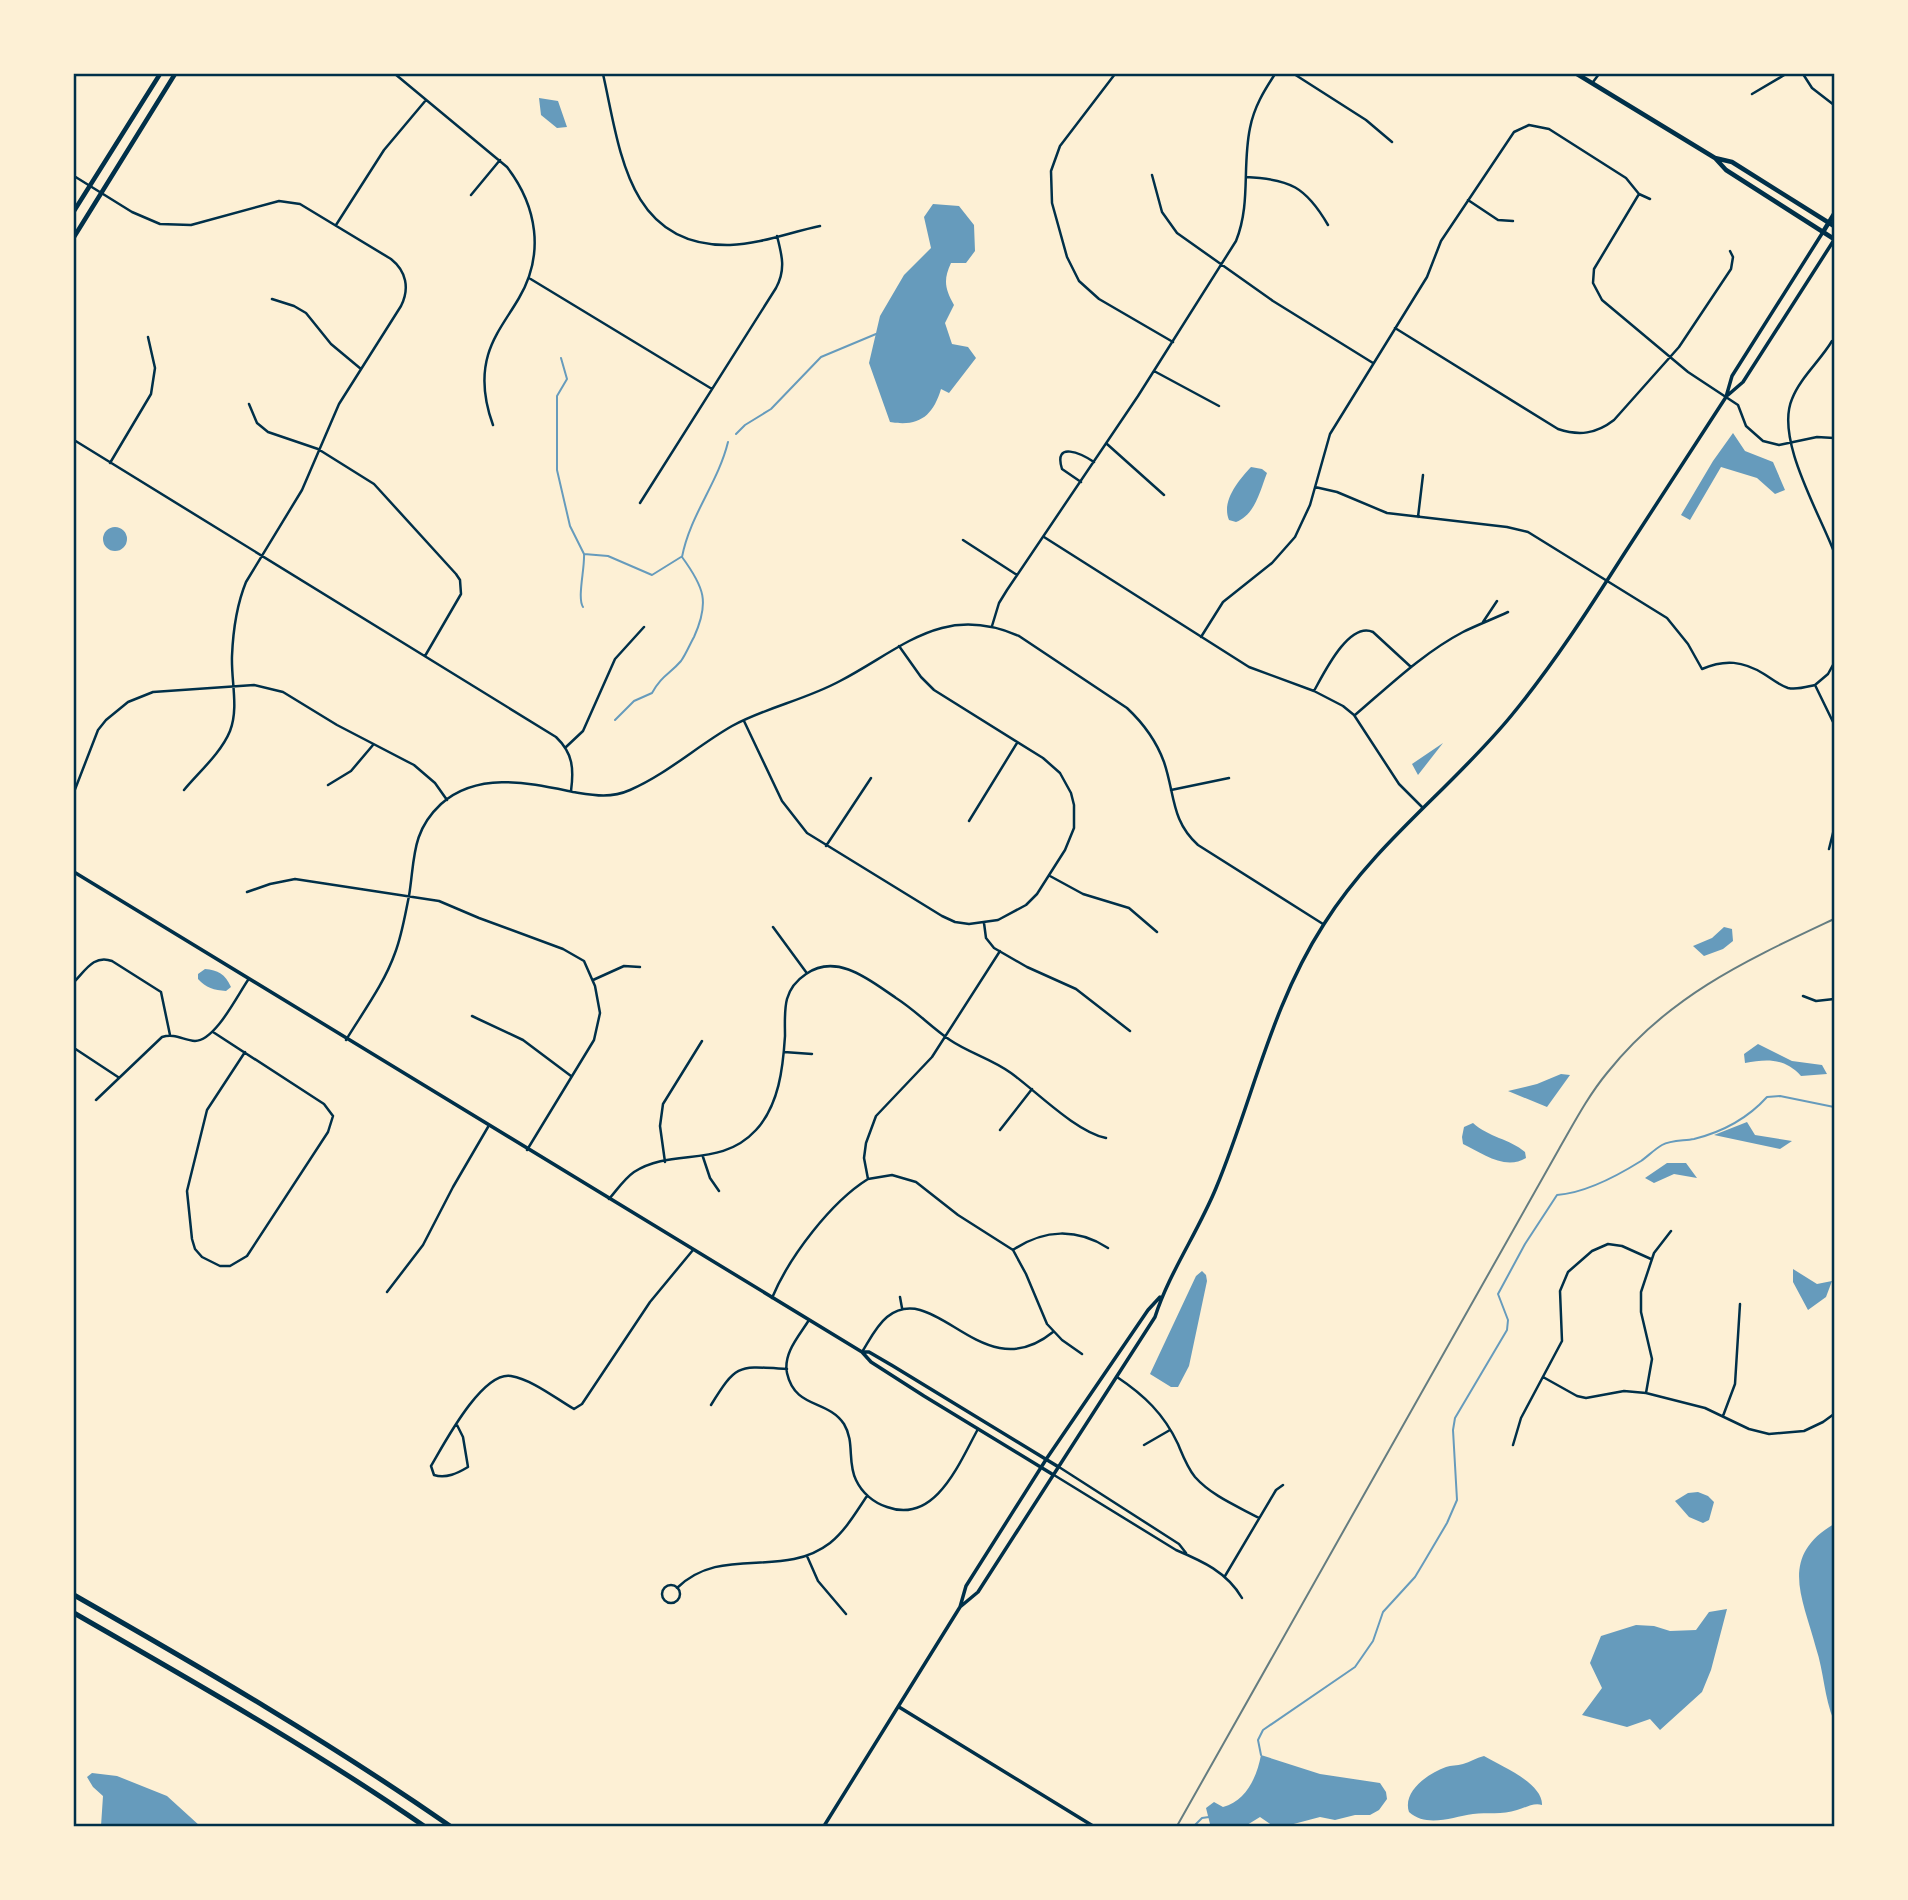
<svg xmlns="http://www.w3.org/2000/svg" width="1908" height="1900" viewBox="0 0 1908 1900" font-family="Quicksand,sans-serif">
<rect width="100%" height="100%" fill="#fdf0d5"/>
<!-- water -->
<path fill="#669bbc" d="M 539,98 L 558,101 L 567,127 L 557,128 L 541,115 Z
M 933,204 L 959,206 L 974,225 L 975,251 L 966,263 L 951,263 C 943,280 945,289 954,305 L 945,323 L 952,344 L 968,347 L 976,358 L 949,393 L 941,389 C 933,416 919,427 890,422 L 869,363 L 880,316 L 904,275 L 931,248 L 924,217 Z
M 1733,433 L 1745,451 L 1773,462 L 1785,490 L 1775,494 L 1757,478 L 1721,467 L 1690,520 L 1681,515 L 1713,461 Z
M 1251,467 L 1262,469 L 1267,473 C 1260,491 1255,515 1236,522 L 1229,520 C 1221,501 1239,480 1251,467 Z
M103 539a12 12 0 1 1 24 0a12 12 0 1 1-24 0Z
M 1443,743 L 1418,775 L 1412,764 Z
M 1724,927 L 1732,929 L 1733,941 L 1723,949 L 1704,956 L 1693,946 L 1712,938 Z
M 205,969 C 218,970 225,974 231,987 L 226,991 C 214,990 206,988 198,979 L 198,974 Z
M 1758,1044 L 1792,1061 L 1822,1065 L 1827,1074 L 1801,1076 C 1785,1058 1767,1059 1745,1063 L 1744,1054 Z
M 1561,1074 L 1570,1075 L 1547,1107 L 1508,1091 L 1537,1084 Z
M 1747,1122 L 1755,1135 L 1792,1141 L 1780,1149 L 1714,1135 Z
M 1473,1123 C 1488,1137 1510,1139 1525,1152 L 1526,1158 C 1505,1171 1482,1153 1463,1144 L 1462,1137 L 1464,1127 Z
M 1667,1163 L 1686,1163 L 1697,1178 L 1674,1174 L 1654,1183 L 1645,1178 Z
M 1793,1269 L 1817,1284 L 1832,1281 L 1826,1297 L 1808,1310 L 1793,1282 Z
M 1202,1271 L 1206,1275 L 1207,1281 L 1189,1366 L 1178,1387 L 1171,1387 L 1150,1374 L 1196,1276 Z
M 1698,1492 L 1708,1496 L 1714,1502 L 1709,1520 L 1703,1523 L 1689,1517 L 1675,1501 L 1688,1493 Z
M 1834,1524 L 1834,1721 C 1824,1697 1824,1672 1816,1648 C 1803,1598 1778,1557 1834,1524 Z
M 1727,1609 L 1711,1670 L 1702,1692 L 1660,1730 L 1650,1719 L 1627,1727 L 1582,1715 L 1602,1688 L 1590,1663 L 1601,1636 L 1636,1625 L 1654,1626 L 1670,1631 L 1696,1630 L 1709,1612 Z
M 1261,1755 L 1320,1774 L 1380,1783 L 1386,1792 L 1387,1799 L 1379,1810 L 1370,1815 L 1355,1815 L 1335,1820 L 1320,1817 L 1286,1826 L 1273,1826 L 1260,1817 L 1247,1825 L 1210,1824 L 1206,1808 L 1214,1802 L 1223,1807 C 1246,1801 1257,1777 1261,1755 Z
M 1484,1756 C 1501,1766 1543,1783 1542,1805 C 1534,1802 1525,1808 1517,1810 C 1502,1815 1487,1812 1473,1814 C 1452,1817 1427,1828 1409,1812 C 1402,1791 1429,1773 1446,1767 C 1451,1765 1457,1766 1463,1764 C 1470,1762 1476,1758 1484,1756 Z
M 92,1773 L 117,1776 L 167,1796 L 200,1826 L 101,1826 L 103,1796 L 93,1787 L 87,1777 Z"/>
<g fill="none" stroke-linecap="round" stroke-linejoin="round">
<!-- stream -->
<path stroke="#669bbc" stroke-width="2" d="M 561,358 L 567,379 L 557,396 L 557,470 L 570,526 L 584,554 L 608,556 L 652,575 L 681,557
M 736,434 L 745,425 L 771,409 L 821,357 L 876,334
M 583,607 C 577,598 585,568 584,554
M 615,720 L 634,701 L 652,693 C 662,675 669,675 681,661 C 686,654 690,644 694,637 C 710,602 704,587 682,557 C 690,515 718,483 728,442
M 1261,1755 L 1258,1740 L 1263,1730 L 1355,1667 L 1373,1641 L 1383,1612 L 1415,1577 L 1424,1562 L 1447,1523 L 1457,1500 L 1453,1430 L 1455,1418 L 1507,1330 L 1508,1320 L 1498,1294 L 1525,1244 L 1557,1195 C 1585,1193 1617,1176 1641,1161 C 1648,1156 1655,1149 1662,1145 C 1671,1140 1684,1141 1694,1139 C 1722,1132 1748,1118 1767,1097 L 1780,1096 L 1834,1107
M 1194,1826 L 1202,1818 L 1209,1817"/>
<!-- minor -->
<path stroke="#003049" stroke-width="2.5" d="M 395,74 L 507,167 C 537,206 545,254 519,298 C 508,317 494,334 488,355 C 481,379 485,403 493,425
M 603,74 C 620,149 627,247 730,245 C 760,244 791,232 820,226
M 1115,74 L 1060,146 L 1051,171 L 1052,203 L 1067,257 L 1079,281 L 1099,299 L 1173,342
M 1294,74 L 1366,120 L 1392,142
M 1803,74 L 1812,88 L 1834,105
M 1593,82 L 1599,74
M 1752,94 L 1786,74
M 1152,175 L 1162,212 L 1177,233 L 1273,301 L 1373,363
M 74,176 L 132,212 L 160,224 L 191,225 L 279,201 L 300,204 L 391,259 C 406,271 410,288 401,306 L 339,404 L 302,490 L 246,582 C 237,604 233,632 232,656 C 231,681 239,708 230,731 C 221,753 199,772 184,790
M 1246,177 C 1290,179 1306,187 1328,225
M 1639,194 L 1594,269 L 1593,283 L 1602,300 L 1688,372 L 1738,405 L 1746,426 L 1763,441 L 1779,445 L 1817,437 L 1834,438
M 1639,194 L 1650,199
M 471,195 L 500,160
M 1468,200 L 1498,220 L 1513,221
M 336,225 L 384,150 L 426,100
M 529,278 L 712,389
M 272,299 L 294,306 L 306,313 L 331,344 L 361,369
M 1395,328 L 1558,429 C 1579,436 1596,434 1614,420 L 1679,347 L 1731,269 L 1733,257 L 1730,251
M 1832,341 C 1820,361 1800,378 1792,399 C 1775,439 1819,512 1834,552
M 1154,371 L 1219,406
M 249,404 L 257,423 L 268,432 L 318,449 L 374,484 L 456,574 L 460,580 L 461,594 L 425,656
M 74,440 L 556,737 C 573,753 574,769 571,791
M 1107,444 L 1164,495
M 110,463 L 151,394 L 155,368 L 148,337
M 1081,482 L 1062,469 C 1053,440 1082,454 1094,462
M 1315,487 L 1337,492 L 1387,513 L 1507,527 L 1528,532 L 1667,618 L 1688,644 L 1702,669 C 1725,659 1743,661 1764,674 C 1772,679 1779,685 1788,688 C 1797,690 1806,687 1815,685 L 1834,724
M 640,503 L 776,288 C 786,270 782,255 777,236
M 1418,517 L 1423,475
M 1044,537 L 1249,667 L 1314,691 L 1343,706 L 1354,715 L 1399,784 L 1422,807
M 963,540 L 1017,575
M 1483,622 L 1497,601
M 992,626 L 999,603 L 1007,590 L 1138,396 L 1236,241 C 1251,204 1242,166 1250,128 C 1254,107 1264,91 1275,74
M 1201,637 L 1223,602 L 1272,563 L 1295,537 L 1310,505 L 1330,434 L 1427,277 L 1441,241 L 1514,132 L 1529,125 L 1549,129 L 1626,178 L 1639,194
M 1815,685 L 1828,674 L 1834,663
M 1314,691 C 1324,673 1349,621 1373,632 L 1411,667
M 1355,715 C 1389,686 1423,653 1463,632 C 1477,625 1493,619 1508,612
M 744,721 L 782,801 L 807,833 L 942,916 L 955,922 L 969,924 L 998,920 L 1026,905 L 1037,894 L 1065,850 L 1074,828 L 1074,805 L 1071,793 L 1060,773 L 1043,758 L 934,690 L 921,677 L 899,646
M 566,747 L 583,731 L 615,659 L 644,627
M 328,785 L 351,771 L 373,745
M 1171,790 L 1229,778
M 74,792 L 98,730 L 106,720 L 128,702 L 153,692 L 254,685 L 283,692 L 337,725 L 414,765 L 435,783 L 447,800
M 969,821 L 1017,743
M 826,846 L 871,778
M 1829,849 L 1834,829
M 1050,876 L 1083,894 L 1129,908 L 1157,932
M 247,892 L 270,884 L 295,879 L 439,901 L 479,918 L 563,949 L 584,961 L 595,986 L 600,1013 L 594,1040 L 527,1150
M 984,923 L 986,938 L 994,948 L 1027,967 L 1076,989 L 1130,1031
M 773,927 L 806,972
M 593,980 L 624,966 L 640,967
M 74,982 C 85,971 94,954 112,961 L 161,992 L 170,1035
M 1803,996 L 1816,1001 L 1834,999
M 472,1016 L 523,1040 L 571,1076
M 213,1032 L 324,1104 L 333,1116 L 328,1132 L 247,1256 L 230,1266 L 220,1266 L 202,1257 L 195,1249 L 192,1239 L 187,1191 L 207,1110 L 245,1052
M 346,1040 C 363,1012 384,984 395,953 C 402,935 405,915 409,896 C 415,859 411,832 441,804 C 478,771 529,783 573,792 C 592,795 610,799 630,790 C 667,774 697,746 732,726 C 767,707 805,700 840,681 C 903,648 943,603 1019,636 L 1127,708 C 1143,723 1156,740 1164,762 C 1175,794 1171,821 1198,845 L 1323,924
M 74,1048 L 118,1077
M 784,1052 L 812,1054
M 96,1100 L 162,1037 C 175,1033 183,1040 195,1041 C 215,1041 237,996 248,980
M 1000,1130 L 1032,1089
M 703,1157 L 710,1178 L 719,1191
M 665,1162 L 660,1126 L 663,1104 L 702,1041
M 868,1179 L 892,1175 L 916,1182 L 958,1215 L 1013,1250 L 1026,1274 L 1047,1324 L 1062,1340 L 1082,1354
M 609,1199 C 617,1190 624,1179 634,1172 C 673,1147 720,1169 756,1130 C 779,1105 783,1068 785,1036 C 785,1024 784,1010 787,999 C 790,988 797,980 806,974 C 837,952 871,981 896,998 C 915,1010 931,1027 950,1040 C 969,1053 992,1059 1011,1073 C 1036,1091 1076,1132 1106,1138
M 1013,1250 C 1044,1229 1077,1228 1108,1248
M 387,1292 L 423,1245 L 453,1187 L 488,1127
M 900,1297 L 902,1308
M 772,1298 C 789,1257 831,1202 868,1179 L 864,1158 L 866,1143 L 876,1116 L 932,1057 L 1000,951
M 809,1320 C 799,1336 783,1353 787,1373 C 795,1409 827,1399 844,1424 C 855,1442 847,1462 856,1480 C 862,1493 874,1503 887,1507 C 936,1525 960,1461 978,1429
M 862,1352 C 869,1341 876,1326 887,1317 C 936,1278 982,1390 1053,1332
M 1117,1377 C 1144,1395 1164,1414 1178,1444 C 1183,1456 1187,1467 1195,1477 C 1212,1496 1237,1506 1259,1518
M 1543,1377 L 1577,1396 L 1586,1398 L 1624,1391 L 1646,1393 L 1705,1408 L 1749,1429 L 1769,1434 L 1804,1431 L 1823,1422 L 1834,1414
M 1646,1393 L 1652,1359 L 1641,1312 L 1641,1292 L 1654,1253 L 1671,1231
M 711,1405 C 737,1363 738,1366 787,1369
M 1723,1416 L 1735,1384 L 1740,1304
M 457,1425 L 463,1437 L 468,1467 C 458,1473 446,1479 434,1475 L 431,1466 C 444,1444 482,1371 511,1376 C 533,1380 555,1398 574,1409 L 582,1404 L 650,1302 L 693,1250
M 1144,1445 L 1170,1430
M 1513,1445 L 1521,1418 L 1562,1341 L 1560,1291 L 1568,1272 L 1592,1251 L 1608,1244 L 1622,1246 L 1651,1259
M 1059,1467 L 1179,1544 L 1186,1553
M 1054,1475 L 1176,1550 C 1202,1561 1227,1572 1242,1598
M 807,1556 L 818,1581 L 846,1614
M 1225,1576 L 1276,1490 L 1283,1485
M662 1594a9 9 0 1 1 18 0a9 9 0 1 1-18 0Z
M 677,1588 C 722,1544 782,1580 830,1543 C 846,1530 856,1512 867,1496"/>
<!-- tertiary -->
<path stroke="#003049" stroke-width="3.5" d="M 1728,395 L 1743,382 L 1834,240
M 74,872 L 862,1352 L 871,1362 L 924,1396 L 1052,1474
M 862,1352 L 869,1352 L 893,1366 L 1057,1466
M 960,1607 L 978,1592 L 1155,1317 C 1169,1273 1198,1232 1216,1188 C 1253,1099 1271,1006 1324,924 C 1376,842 1451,789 1511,716 C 1553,665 1589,609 1624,554 C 1658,501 1692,449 1726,397 L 1732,376 L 1823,232
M 899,1707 L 1093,1826
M 824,1826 L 960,1607 L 966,1586 L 1047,1458 L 1148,1310 L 1160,1297"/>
<!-- secondary -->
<path stroke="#003049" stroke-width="4.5" d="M 1577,74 L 1715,158 L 1726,170 L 1834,239
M 1715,158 L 1732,162 L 1834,226
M 74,211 L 160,74
M 1823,232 L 1834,214
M 74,237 L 175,74"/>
<!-- motorway -->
<path stroke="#003049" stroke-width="5" d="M 74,1595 C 202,1668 329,1742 450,1826
M 74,1613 C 192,1681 311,1748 424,1826"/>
<!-- rail -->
<path stroke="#657d81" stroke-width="2" d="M 1177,1826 L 1559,1149 C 1574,1123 1588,1096 1607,1073 C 1669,995 1747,960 1834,919"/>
</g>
<!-- border -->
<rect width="1908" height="1900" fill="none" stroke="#fdf0d5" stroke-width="150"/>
<rect x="75" y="75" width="1758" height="1750" fill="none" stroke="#003049" stroke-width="2.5"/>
</svg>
